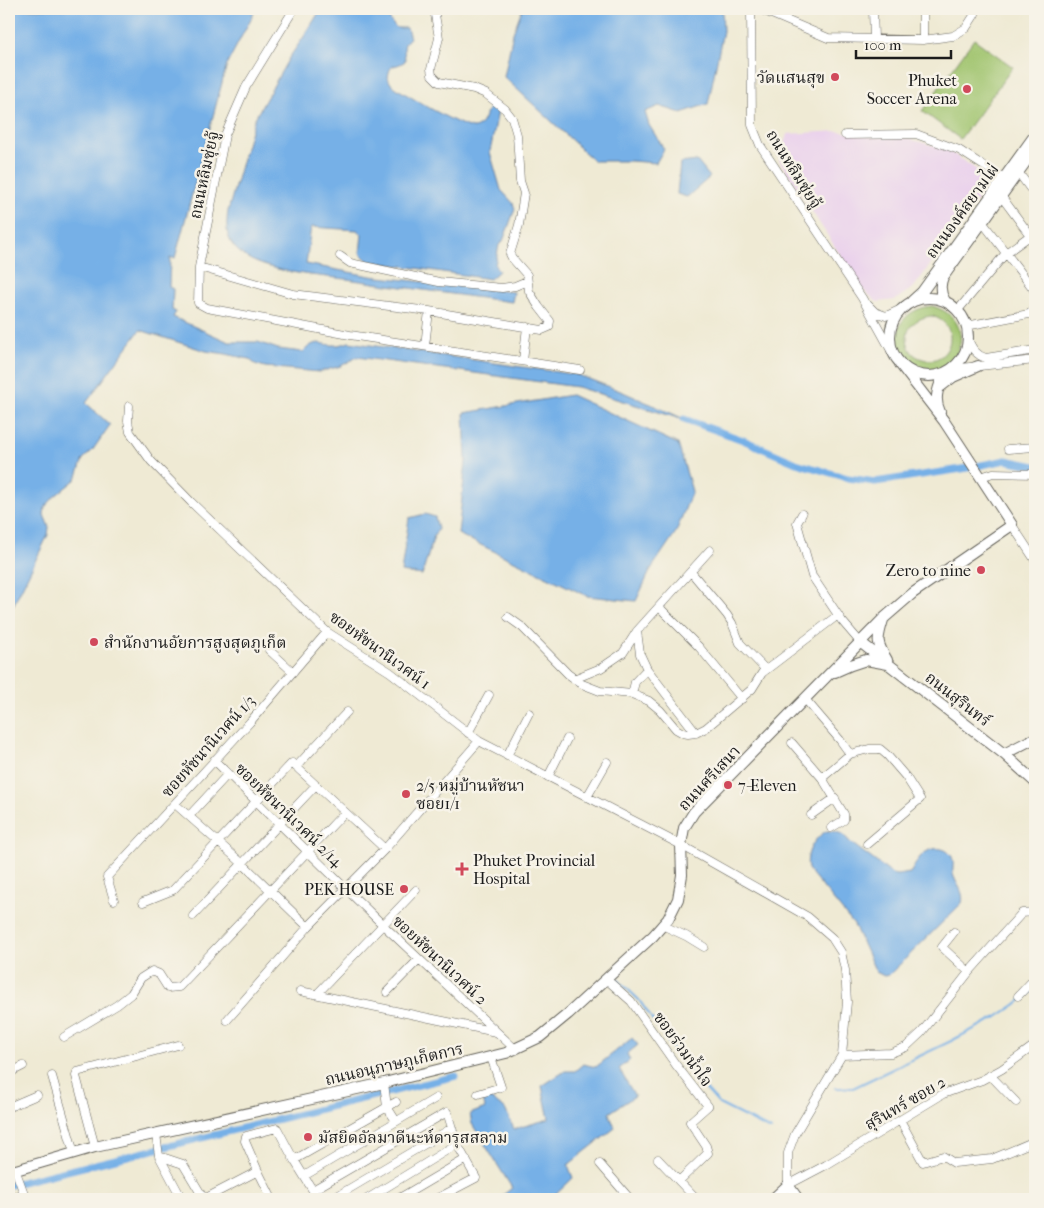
<svg xmlns="http://www.w3.org/2000/svg" width="1044" height="1208" viewBox="0 0 1044 1208" font-family="'IM FELL French Canon','Noto Serif Thai',serif">
<rect width="100%" height="100%" fill="#f7f3e8"/>
<filter id="ink" filterUnits="userSpaceOnUse"><feTurbulence type="fractalNoise" baseFrequency=".02" numOctaves="2"/><feDisplacementMap in="SourceGraphic" scale="10" xChannelSelector="R" yChannelSelector="G"/><feConvolveMatrix kernelMatrix="1 2 1 2 8 2 1 2 1" color-interpolation-filters="sRGB"/></filter>
<filter id="wash" filterUnits="userSpaceOnUse"><feTurbulence type="fractalNoise" baseFrequency=".0096" numOctaves="4" result="noise"/><feDisplacementMap in="SourceGraphic" scale="20" xChannelSelector="R" yChannelSelector="G"/><feGaussianBlur stdDeviation="1.12" result="paint"/><feColorMatrix in="noise" values="0 0 0 0 0 0 0 0 0 0 0 0 0 0 0 0 0 1.4 0 .05"/><feComposite in="paint" operator="in"/></filter>
<g filter="url(#wash)">
<rect width="100%" height="100%" fill="#efead4"/>
<!-- built -->
<path fill="#ead1ec" d="M 838,131 L 874,137 L 902,137 L 946,149 L 992,180 L 914,287 L 895,300 L 877,302 L 862,289 L 779,160 L 787,134 Z"/>
<!-- green -->
<path fill="#a0c46e" stroke="#5e7045" fill-rule="evenodd" d="M 974,39 L 1013,67 L 960,139 L 922,111 Z
M 932,306 C 984,320 957,386 915,367 C 907,363 900,355 898,347 C 892,323 911,308 932,306 ZM 932,316 C 965,326 948,370 920,358 C 914,356 909,350 908,344 C 903,328 917,317 932,316 Z"/>
<!-- water -->
<path fill="#76b0e7" stroke="#496682" d="M 9,9 L 256,9 L 227,64 L 175,258 L 170,258 L 169,287 L 173,289 L 172,310 L 176,312 L 173,317 L 229,342 L 258,342 L 278,349 L 303,352 C 317,337 321,346 337,345 C 341,345 346,343 349,342 L 578,375 L 623,392 L 691,422 L 577,387 L 357,357 L 341,366 L 319,372 L 265,367 L 255,364 L 249,359 L 226,354 L 206,351 L 140,330 L 86,403 L 110,425 L 92,451 L 83,459 L 76,479 L 55,496 L 45,507 L 44,515 L 49,527 L 48,535 L 9,614 Z
M 321,9 L 385,9 L 391,22 L 397,28 L 407,28 L 410,38 C 401,44 405,52 405,61 C 395,69 390,61 388,78 C 389,81 391,85 395,87 C 404,94 466,130 474,128 C 483,127 485,113 490,107 L 496,107 L 498,111 L 490,152 L 501,190 L 513,203 L 515,209 L 503,241 L 499,245 L 495,265 L 499,271 L 490,279 L 368,261 L 360,253 L 362,234 L 357,230 L 311,227 L 306,264 L 370,276 L 514,292 L 512,302 C 457,295 402,287 346,279 C 319,276 269,272 246,257 C 227,244 225,233 228,211 L 254,120 L 289,58 L 305,35 Z
M 522,9 L 722,9 L 723,31 L 708,104 L 681,113 L 659,106 L 645,112 L 649,125 L 664,149 L 656,163 L 631,161 L 594,161 L 504,77 L 513,33 Z
M 697,161 L 710,177 L 687,197 L 677,194 L 680,163 Z
M 571,395 L 678,444 L 692,491 L 676,532 L 651,569 L 636,601 L 587,596 L 458,534 L 466,461 L 464,413 Z
M 425,514 L 435,517 L 438,529 L 434,536 L 422,575 L 401,572 L 409,518 Z
M 827,831 C 837,831 843,833 850,842 L 892,874 L 897,875 L 910,873 C 914,868 916,861 921,856 C 929,847 946,845 952,857 C 955,864 951,870 954,877 C 957,885 965,893 962,903 L 889,975 L 884,976 L 876,972 L 854,925 L 808,869 C 805,854 813,838 827,831 Z
M 632,1038 L 638,1045 L 627,1054 L 630,1060 L 619,1069 L 635,1096 L 609,1113 L 615,1128 L 568,1165 L 573,1178 L 551,1199 L 505,1199 L 503,1195 L 512,1188 L 472,1124 L 470,1114 L 485,1108 L 483,1099 L 488,1097 L 505,1109 L 514,1129 L 549,1119 L 542,1086 L 565,1071 L 575,1071 L 583,1064 L 596,1067 Z"/>
<g fill="none" stroke-linecap="round" stroke-linejoin="round">
<!-- stream -->
<path stroke="#76b0e7" stroke-width="2" d="M 615,977 L 639,1000 L 683,1064 L 719,1104 L 771,1130
M 835,1088 L 853,1088 L 951,1041 L 997,1017 L 1015,1005 L 1035,989"/>
<!-- canal -->
<path stroke="#76b0e7" stroke-width="7" d="M 684,419 L 743,440 L 796,463 L 848,478 L 875,482 L 962,469 L 1006,460 L 1035,466
M 9,1185 L 456,1076"/>
</g>
</g>
<g filter="url(#ink)">
<g fill="none" stroke-linecap="round" stroke-linejoin="round">
<defs>
<path id="street" d="M 294,9 L 246,87 L 225,135 L 199,267 L 198,303 L 207,308 L 350,335 L 580,370
M 751,9 L 752,125 L 760,145 L 862,298 L 893,354
M 760,9 L 828,38 L 923,40 L 953,36 L 966,28 L 975,14 L 975,9
M 873,9 L 874,39
M 923,40 L 923,9
M 845,135 L 916,134 L 959,150 L 1004,179
M 1015,168 L 1035,195
M 1001,196 L 1035,242
M 980,219 L 1035,291
M 340,256 L 350,263 L 439,282 L 502,288 L 515,286 L 527,281
M 199,267 L 293,294 L 429,311 L 542,330 L 549,327 L 550,321 L 539,307 L 529,291 L 527,275 L 512,258 L 510,254 L 519,225 L 524,193 L 520,181 L 517,135 L 512,118 L 505,109 L 486,94 L 474,89 L 439,82 L 432,75 L 431,69 L 439,38 L 434,9
M 868,305 L 875,312 L 886,316 L 901,309
M 958,310 L 1006,253 L 1035,232
M 966,326 L 1029,314 L 1035,309
M 968,339 C 972,349 976,355 986,358 L 1035,350
M 425,346 L 429,311
M 523,361 L 527,327
M 951,369 L 1035,360
M 129,406 L 128,421 L 130,432 L 151,461 L 191,502 L 327,632 L 390,672 L 479,741 L 681,845 L 808,917 L 832,938 L 841,952 L 845,970 L 847,1002 L 842,1055 L 795,1134 L 788,1153 L 788,1185 L 826,1165 L 943,1094 L 982,1080 L 1002,1069 L 1035,1045
M 1008,449 L 1035,447
M 981,477 L 993,473 L 1035,474
M 802,514 L 797,523 L 812,576 L 842,621 L 860,642
M 1012,525 L 1035,560
M 691,572 L 727,615 L 732,623 L 740,643 L 766,670
M 659,607 L 699,647 L 742,699
M 508,617 L 522,627 L 568,674 L 582,684 L 600,691 L 632,694 L 649,701 L 660,710 L 676,729 L 683,733 L 688,734 L 696,733 L 706,728 L 752,689 L 762,673 L 838,615
M 637,631 L 640,654 L 647,669 L 696,733
M 269,650 L 293,672
M 574,679 L 601,668 L 623,653 L 637,631 L 710,550
M 632,694 L 635,682 L 647,669
M 805,699 L 840,740 L 850,754
M 468,733 L 489,695
M 792,743 L 822,778
M 507,756 L 529,713
M 214,760 L 383,925 L 516,1050
M 296,767 L 347,712
M 548,777 L 567,739
M 587,797 L 607,762
M 175,804 L 243,864 L 308,927
M 811,815 L 835,798
M 189,816 L 228,774
M 831,828 L 844,820 L 844,814 L 822,778 L 850,754 L 869,749 L 880,749 L 887,755 L 906,777 L 920,799 L 867,844
M 114,900 L 107,877 L 250,722 L 327,632
M 143,902 L 173,890 L 292,763 L 385,849
M 193,916 L 316,785
M 662,925 L 686,936 L 704,947
M 954,932 L 942,947 L 969,972
M 606,979 L 631,1001 L 676,1065 L 708,1106 L 690,1122 L 706,1146 L 708,1153 L 679,1181
M 300,991 L 496,1032
M 387,992 L 419,959
M 317,994 L 416,890
M 1018,996 L 1035,978
M 227,1020 L 308,927 L 385,849 L 479,741
M 64,1037 L 117,1005 L 131,994 L 141,978 L 152,971 L 159,974 L 168,988 L 179,987 L 345,812
M 842,1055 L 891,1053 L 906,1047 L 922,1032 L 969,972 L 1022,913 L 1033,912 L 1035,914
M 9,1073 L 23,1066
M 990,1075 L 1016,1102
M 52,1076 L 74,1153
M 384,1083 L 387,1107 L 396,1121
M 478,1094 L 501,1087 L 491,1057
M 9,1107 L 37,1095
M 900,1120 L 923,1162 L 943,1156 L 954,1163 L 992,1159 L 1035,1141
M 156,1134 L 159,1156 L 182,1199
M 95,1147 L 76,1076 L 77,1072 L 178,1045
M 159,1156 L 183,1164 L 204,1199
M 658,1159 L 696,1199
M 294,1160 L 396,1102
M 600,1164 L 630,1199
M 15,1169 L 26,1199
M 304,1176 L 436,1098
M 313,1190 L 447,1112 L 457,1144 L 476,1178 L 436,1199
M 9,1198 L 23,1195
M 204,1199 L 258,1171
M 272,1199 L 258,1171 L 245,1141 L 246,1136 L 277,1128 L 294,1160 L 318,1199
M 332,1199 L 452,1128
M 367,1199 L 457,1144
M 398,1199 L 466,1159"/>
<path id="secondary" d="M890 337a39 39 0 1 1 78 0a39 39 0 1 1-78 0Z
M 912,301 L 922,292 L 1035,135
M 945,301 C 940,293 939,286 943,277 L 1035,149
M 940,387 L 953,377 L 978,366
M 940,412 C 933,398 939,385 945,373
M 883,620 C 877,640 876,642 887,660
M 860,642 L 1004,754 L 1035,782
M 835,672 L 851,665 L 866,660 L 888,664
M 1004,754 L 1035,738
M 9,1172 L 95,1147 L 384,1083 L 506,1053 L 540,1037 L 568,1014 L 653,936 L 668,919 L 678,899 L 682,875 L 681,845 L 684,828 L 694,812 L 883,619 L 913,593 L 1012,525 L 944,421 L 900,364
M 773,1199 L 788,1185 L 798,1199"/>
</defs>
<!-- street casing -->
<use href="#street" stroke="#66645c" stroke-width="9"/>
<!-- secondary casing -->
<use href="#secondary" stroke="#66645c" stroke-width="12"/>
<!-- street -->
<use href="#street" stroke="#fff" stroke-width="8"/>
<!-- secondary -->
<use href="#secondary" stroke="#fff" stroke-width="10"/>
</g>
</g>
<!-- markers -->
<g fill="#d1495b" stroke="#f7f3e8" stroke-width="2">
<circle cx="835" cy="77" r="5"/>
<circle cx="967" cy="89" r="5"/>
<circle cx="981" cy="570" r="5"/>
<circle cx="94" cy="642" r="5"/>
<circle cx="728" cy="785" r="5"/>
<circle cx="406" cy="794" r="5"/>
<path d="M459.5 861.5h5v5h5v5h-5v5h-5v-5h-5v-5h5z"/>
<circle cx="404" cy="889" r="5"/>
<circle cx="308" cy="1137" r="5"/>
</g>
<g text-anchor="middle" dominant-baseline="central" stroke-width="5" stroke-linejoin="round" paint-order="stroke">
<!-- poi labels -->
<g font-size="16" fill="#1c1c1c" stroke="#f7f3e8" text-anchor="start">
<text x="825" y="77" text-anchor="end">วัดแสนสุข</text>
<text x="957" y="80" text-anchor="end">Phuket<tspan x="957" dy="18">Soccer Arena</tspan></text>
<text x="971" y="570" text-anchor="end">Zero to nine</text>
<text x="104" y="642">สำนักงานอัยการสูงสุดภูเก็ต</text>
<text x="416" y="785">2/5 หมู่บ้านหัชนา<tspan x="416" dy="18">ซอย1/1</tspan></text>
<text x="738" y="785">7-Eleven</text>
<text x="473" y="860">Phuket Provincial<tspan x="473" dy="18">Hospital</tspan></text>
<text x="394" y="889" text-anchor="end">PEK HOUSE</text>
<text x="318" y="1137">มัสยิดอัลมาดีนะห์ดารุสสลาม</text>
</g>
<!-- street labels -->
<g font-size="16" fill="#1c1c1c" stroke="#f7f3e8">
<text transform="translate(794 169) rotate(58)">ถนนหลิมซุ่ยจู้</text>
<text transform="translate(204 175) rotate(-78)">ถนนหลิมซุ่ยจู้</text>
<text transform="translate(962 211) rotate(-54)">ถนนองค์สยามไผ่</text>
<text transform="translate(380 650) rotate(36)">ซอยหัชนานิเวศน์ 1</text>
<text transform="translate(958 699) rotate(38)">ถนนสุรินทร์</text>
<text transform="translate(208 746) rotate(-48)">ซอยหัชนานิเวศน์ 1/3</text>
<text transform="translate(709 778) rotate(-47)">ถนนศรีเสนา</text>
<text transform="translate(289 815) rotate(44)">ซอยหัชนานิเวศน์ 2/14</text>
<text transform="translate(440 960) rotate(43)">ซอยหัชนานิเวศน์ 2</text>
<text transform="translate(683 1049) rotate(54)">ซอยร่วมน้ำใจ</text>
<text transform="translate(394 1064) rotate(-13)">ถนนอนุภาษภูเก็ตการ</text>
<text transform="translate(905 1103) rotate(-30)">สุรินทร์ ซอย 2</text>
</g>
</g>
<!-- margin -->
<rect width="1044" height="1208" fill="none" stroke="#f7f3e8" stroke-width="30"/>
<!-- scale -->
<path d="M856 50v8h95v-8" fill="none" stroke="#1c1c1c" stroke-width="2.5"/>
<text x="864" y="50" font-size="15" fill="#1c1c1c" stroke="#f7f3e8" stroke-width="4" paint-order="stroke">100 m</text>
</svg>
